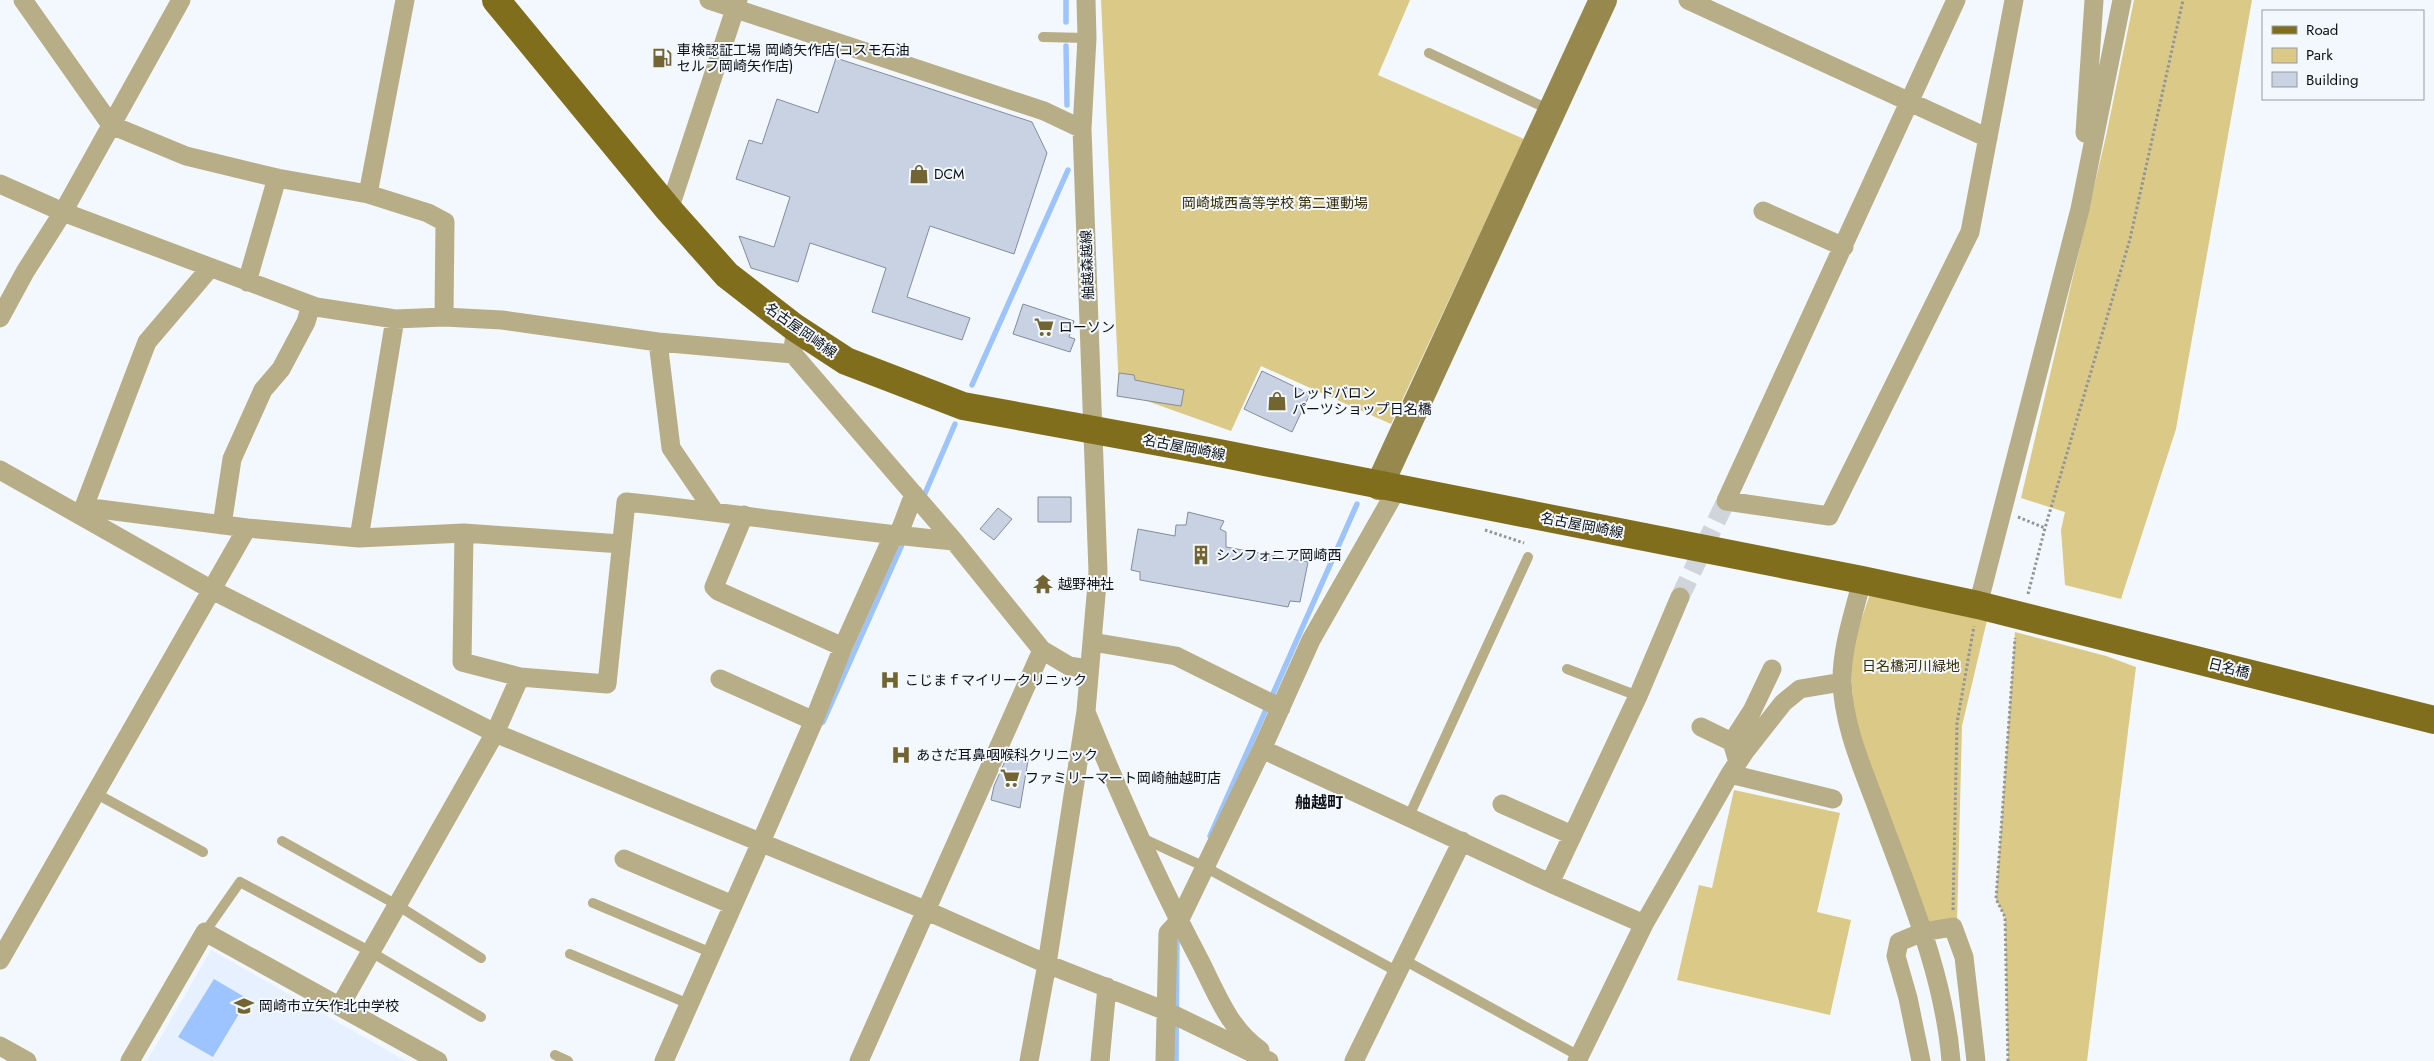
<svg xmlns="http://www.w3.org/2000/svg" width="2434" height="1061" viewBox="0 0 2434 1061" font-family="Jost,'Noto Sans JP',sans-serif">
<rect width="100%" height="100%" fill="#f3f8fe"/>
<!-- built -->
<path fill="#e7f0ff" d="M 211,950 L 406,1061 L 147,1061 Z"/>
<!-- green -->
<path fill="#dbc987" d="M 1101,0 L 1410,0 L 1378,75 L 1524,139 L 1391,424 L 1261,366 L 1231,431 L 1119,391 Z
M 2134,0 L 2252,0 L 2176,429 L 2121,599 L 2065,585 L 2061,530 L 2065,512 L 2021,498 L 2106,136 Z
M 1871,591 L 1988,616 L 1962,726 L 1957,922 L 1927,925 L 1855,736 L 1850,653 Z
M 2015,632 L 2106,656 L 2136,667 L 2087,1061 L 2008,1061 L 2005,917 L 1996,899 Z
M 1734,790 L 1840,813 L 1817,912 L 1851,920 L 1830,1015 L 1677,980 L 1699,885 L 1712,888 Z"/>
<!-- water -->
<path fill="#9ec4ff" d="M 214,979 L 248,999 L 213,1057 L 178,1037 Z"/>
<g fill="none" stroke-linecap="round" stroke-linejoin="round">
<!-- stream -->
<path stroke="#9ec4ff" stroke-width="5.5" d="M 1066,0 L 1066,22
M 1066,46 L 1067,105
M 972,385 L 1068,170
M 923,498 L 955,424
M 823,722 L 905,538
M 1210,836 L 1357,504
M 1176,1061 L 1177,936"/>
</g>
<!-- building -->
<path fill="#c8d2e3" stroke="#828c9c" d="M 836,58 L 1032,122 L 1047,153 L 1014,254 L 930,226 L 907,297 L 970,318 L 962,340 L 872,312 L 886,268 L 810,243 L 798,282 L 751,268 L 739,236 L 774,247 L 790,197 L 736,179 L 749,140 L 762,144 L 777,99 L 818,113 Z
M 1023,304 L 1074,321 L 1069,337 L 1075,339 L 1070,352 L 1013,334 Z
M 1262,371 L 1310,394 L 1292,432 L 1244,409 Z
M 1119,373 L 1134,375 L 1135,380 L 1184,390 L 1181,406 L 1117,396 Z
M 1038,497 L 1071,497 L 1071,522 L 1038,522 Z
M 998,508 L 1012,519 L 994,540 L 980,529 Z
M 1188,512 L 1224,521 L 1220,529 L 1226,532 L 1226,547 L 1308,562 L 1300,602 L 1290,601 L 1288,607 L 1140,580 L 1140,572 L 1131,570 L 1138,529 L 1175,536 L 1176,525 L 1186,525 Z
M 1009,752 L 1029,755 L 1020,808 L 991,800 L 994,786 Z"/>
<g fill="none" stroke-linecap="round" stroke-linejoin="round">
<!-- street-tunnel -->
<path stroke="#d0d5db" stroke-width="19" stroke-dasharray="19 9" stroke-linecap="butt" d="M 1680,597 L 1726,501"/>
<!-- path -->
<path stroke="#90959a" stroke-width="3" stroke-dasharray="2.5 2.5" stroke-linecap="butt" d="M 2018,517 L 2045,528
M 1485,530 L 1524,543
M 2028,594 L 2045,528 L 2130,239 L 2183,0
M 1953,910 L 1957,723 L 1974,626
M 2008,1061 L 2005,917 L 1996,899 L 2015,638"/>
<!-- lane -->
<path stroke="#b7ad87" stroke-width="10" d="M 1043,37 L 1087,38
M 1429,53 L 1550,110
M 1567,669 L 1638,696
M 95,793 L 203,852
M 1409,816 L 1528,557
M 1142,838 L 1205,867 L 1398,972
M 282,841 L 397,905 L 481,958
M 593,903 L 712,953
M 205,932 L 240,882 L 371,952 L 481,1017
M 570,954 L 689,1004
M 1404,960 L 1579,1056
M 555,1055 L 568,1061"/>
<!-- street -->
<path stroke="#b7ad87" stroke-width="19" d="M 23,0 L 111,125 L 186,156 L 277,178 L 368,194 L 428,213 L 445,222 L 444,317
M 709,0 L 1044,111 L 1082,129
M 1688,0 L 1988,138
M 1956,0 L 1726,501 L 1829,516 L 1970,232 L 2014,0
M 2085,133 L 2094,0
M 0,184 L 63,212 L 316,307 L 395,319 L 444,317 L 502,320 L 658,342 L 793,354
M 368,194 L 405,0
M 669,210 L 738,0
M 1763,211 L 1844,247
M 247,282 L 277,178
M 0,318 L 25,272 L 63,212 L 181,0
M 794,341 L 793,354 L 954,541 L 1042,650 L 1069,666 L 1088,669
M 658,342 L 671,448 L 714,511
M 0,470 L 212,590 L 495,733 L 925,910 L 1047,964 L 1166,1011 L 1269,1061
M 84,507 L 247,528 L 359,538 L 464,533 L 621,544
M 79,515 L 84,507 L 147,342 L 210,268
M 744,515 L 714,587 L 718,591 L 843,647
M 222,525 L 232,459 L 263,390 L 281,369 L 306,322 L 311,305
M 464,533 L 462,662 L 520,677 L 607,684 L 626,502 C 736,513 844,531 954,541
M 898,536 L 914,494
M 359,538 L 395,319
M 1862,580 C 1854,613 1842,646 1842,680 C 1843,725 1862,767 1877,807 C 1907,889 1944,973 1951,1061
M 1978,605 L 2080,209 L 2122,0
M 1092,642 L 1176,656 L 1281,708
M 720,679 L 814,721
M 1086,712 C 1120,796 1157,879 1199,959 C 1216,992 1229,1029 1260,1050
M 1701,727 L 1732,742
M 1262,749 L 1550,883 L 1644,924
M 1738,762 L 1732,742 L 1752,711 L 1772,669
M 1730,774 L 1833,799
M 1502,804 L 1572,835
M 624,859 L 733,905
M 1550,883 L 1638,696 L 1680,597
M 0,960 L 247,528
M 340,1006 L 495,733 L 520,677
M 0,1046 L 27,1061
M 130,1061 L 205,932 L 438,1061
M 664,1061 L 761,842 L 812,725 L 843,647 L 893,536
M 859,1061 L 1042,650
M 1029,1061 L 1047,964 L 1086,711 L 1098,572 L 1082,129 L 1087,38 L 1086,0
M 1100,1061 L 1107,987
M 1165,1061 L 1168,933 L 1179,921 L 1262,749 L 1311,640 L 1397,489
M 1354,1061 L 1462,841
M 1577,1061 L 1644,924 L 1730,774 L 1746,750 L 1783,703 L 1800,689 L 1842,682
M 1921,1061 L 1908,998 L 1896,956 L 1899,942 L 1923,932 L 1953,927 L 1964,957 L 1976,1061"/>
<!-- secondary -->
<path stroke="#97884e" stroke-width="28" d="M 1379,486 L 1603,0"/>
<!-- primary -->
<path stroke="#816e1d" stroke-width="28" d="M 496,0 L 669,210 L 727,275 L 794,327 L 846,361 L 963,406 L 1214,452 L 1862,580 L 1978,605 L 2434,720"/>
</g>
<!-- icons -->
<defs>
<symbol id="fuel-bare" viewBox="-9 -9 18 18"><path d="M-5.5-6h7V0h2V4h1.3V-2.5L3-4.5l.8-.8L6-3V5H2.5V1h-1V6h-7ZM-4.2-4.7v3.2H.2V-4.7Z" fill="#726532" stroke="#f3f8fe" stroke-width="2.5" paint-order="stroke"/></symbol>
<symbol id="shop-bare" viewBox="-9 -9 18 18"><path d="M-5-2.5h2.3a2.7 3.5 0 0 1 5.4 0H5L5.5 6h-11ZM-1.5-2.5h3a1.5 2.3 0 0 0-3 0Z" fill="#726532" stroke="#f3f8fe" stroke-width="2.5" paint-order="stroke"/></symbol>
<symbol id="supermarket-bare" viewBox="-9 -9 18 18"><path d="M-6-5.5h2.5l.6 2H6L4.5 2H-2.5L-4.4-4H-6ZM-1.5 3.2a1.3 1.3 0 1 0 .1 0ZM3 3.2a1.3 1.3 0 1 0 .1 0Z" fill="#726532" stroke="#f3f8fe" stroke-width="2.5" paint-order="stroke"/></symbol>
<symbol id="building-bare" viewBox="-9 -9 18 18"><path d="M-4-6H4V6H1V3H-1V6H-4ZM-2.5-4.3h1.7v1.8h-1.7ZM.8-4.3h1.7v1.8H.8ZM-2.5-1h1.7V.8h-1.7ZM.8-1h1.7V.8H.8Z" fill="#726532" stroke="#f3f8fe" stroke-width="2.5" paint-order="stroke"/></symbol>
<symbol id="temple-bare" viewBox="-9 -9 18 18"><path d="M0-6L5-2H3V0L6.5 2.5H4V6H1.5V3h-3V6H-4V2.5H-6.5L-3 0V-2H-5Z" fill="#726532" stroke="#f3f8fe" stroke-width="2.5" paint-order="stroke"/></symbol>
<symbol id="hospital-bare" viewBox="-9 -9 18 18"><path d="M-5-5h3v3.5h4V-5h3V5h-3V1.5h-4V5h-3Z" fill="#726532" stroke="#f3f8fe" stroke-width="2.5" paint-order="stroke"/></symbol>
<symbol id="school-bare" viewBox="-9 -9 18 18"><path d="M0-5L7-2L0 1L-7-2ZM-4 1L0 2.5L4 1V4Q0 6-4 4Z" fill="#726532" stroke="#f3f8fe" stroke-width="2.5" paint-order="stroke"/></symbol>
</defs>
<g fill-rule="evenodd">
<use href="#fuel-bare" x="648" y="44" width="28" height="28"/>
<use href="#shop-bare" x="905" y="160" width="28" height="28"/>
<use href="#supermarket-bare" x="1030" y="313" width="28" height="28"/>
<use href="#shop-bare" x="1263" y="387" width="28" height="28"/>
<use href="#building-bare" x="1187" y="541" width="28" height="28"/>
<use href="#temple-bare" x="1029" y="570" width="28" height="28"/>
<use href="#hospital-bare" x="876" y="666" width="28" height="28"/>
<use href="#hospital-bare" x="887" y="741" width="28" height="28"/>
<use href="#supermarket-bare" x="996" y="764" width="28" height="28"/>
<use href="#school-bare" x="230" y="992" width="28" height="28"/>
</g>
<g text-anchor="middle" dominant-baseline="central" stroke-width="4" stroke-linejoin="round" paint-order="stroke">
<!-- poi labels -->
<g font-size="14" fill="#0c1015" stroke="#f3f8fe" text-anchor="start">
<text x="677" y="50">車検認証工場 岡崎矢作店(コスモ石油<tspan x="677" dy="16">セルフ岡崎矢作店)</tspan></text>
<text x="934" y="174">DCM</text>
<text x="1059" y="327">ローソン</text>
<text x="1292" y="393">レッドバロン<tspan x="1292" dy="16">パーツショップ日名橋</tspan></text>
<text x="1216" y="555">シンフォニア岡崎西</text>
<text x="1058" y="584">越野神社</text>
<text x="905" y="680">こじまｆマイリークリニック</text>
<text x="916" y="755">あさだ耳鼻咽喉科クリニック</text>
<text x="1025" y="778">ファミリーマート岡崎舳越町店</text>
<text x="259" y="1006">岡崎市立矢作北中学校</text>
</g>
<!-- park labels -->
<g font-size="14" fill="#372d03" stroke="#f3f8fe">
<text x="1275" y="203">岡崎城西高等学校 第二運動場</text>
<text x="1911" y="666">日名橋河川緑地</text>
</g>
<!-- street labels -->
<g font-size="14" fill="#0c1015" stroke="#f3f8fe">
<text transform="translate(1087 265) rotate(-92)">舳越森越線</text>
<text transform="translate(801 330) rotate(35)">名古屋岡崎線</text>
<text transform="translate(1184 447) rotate(11)">名古屋岡崎線</text>
<text transform="translate(1582 525) rotate(11)">名古屋岡崎線</text>
<text transform="translate(2229 668) rotate(14)">日名橋</text>
</g>
<!-- quarter labels -->
<g font-size="16" font-weight="bold" fill="#0c1015" stroke="#f3f8fe">
<text x="1319" y="802">舳越町</text>
</g>
</g>
<!-- legend -->
<rect x="2262" y="10" width="162" height="90" fill="#f3f8fe" stroke="#979ba1"/>
<rect x="2272" y="26" width="25" height="8" fill="#816e1d" stroke="#979ba1"/>
<text x="2306" y="35" font-size="15" fill="#0c1015">Road</text>
<rect x="2272" y="48" width="25" height="15" fill="#dbc987" stroke="#979ba1"/>
<text x="2306" y="60" font-size="15" fill="#0c1015">Park</text>
<rect x="2272" y="72" width="25" height="15" fill="#c8d2e3" stroke="#979ba1"/>
<text x="2306" y="85" font-size="15" fill="#0c1015">Building</text>
</svg>
